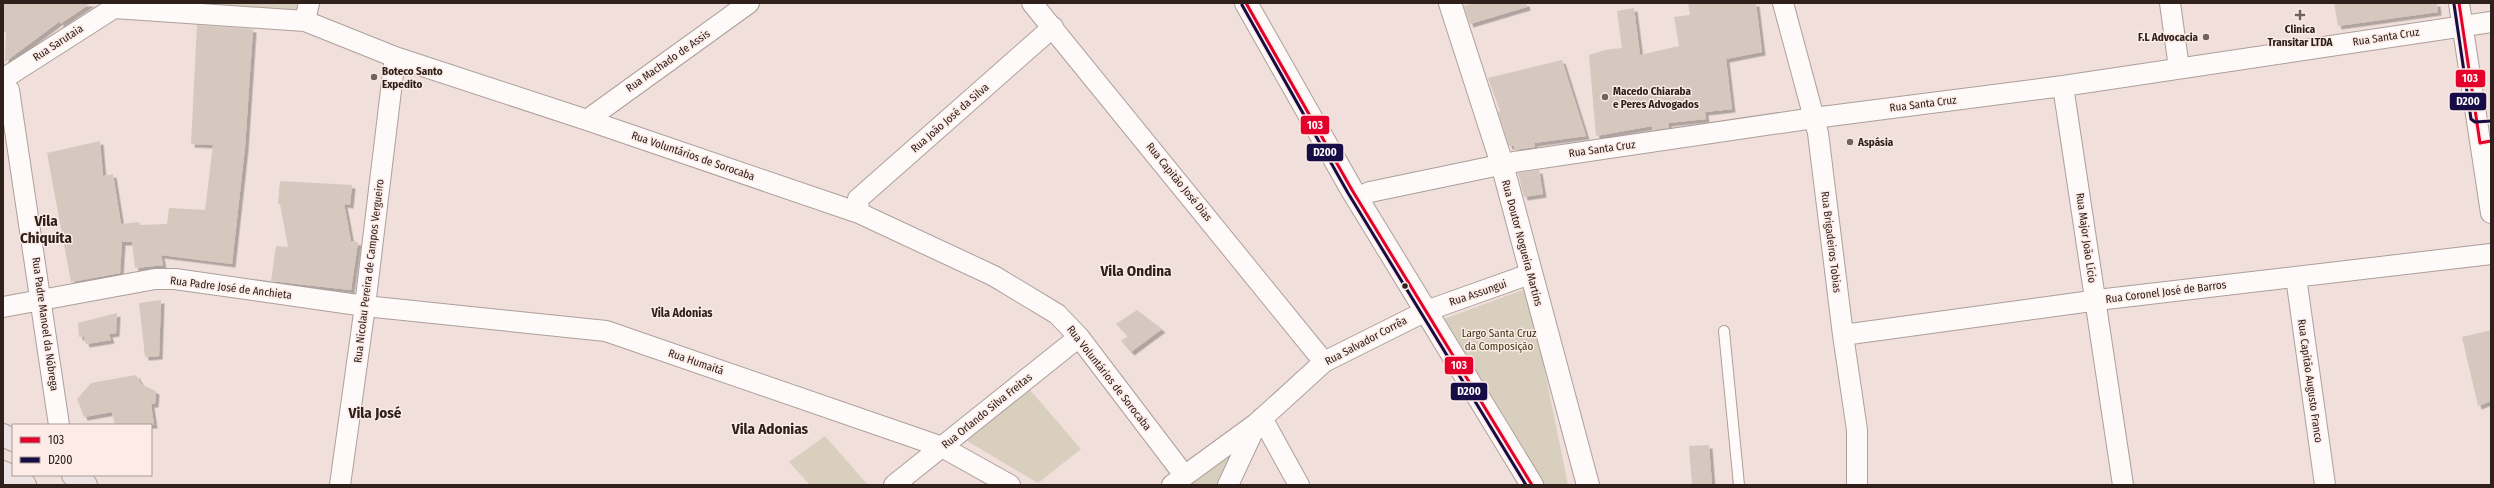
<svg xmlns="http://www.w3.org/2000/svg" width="2494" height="488" viewBox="0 0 2494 488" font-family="'Fira Sans Condensed',sans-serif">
<defs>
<filter id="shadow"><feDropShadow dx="3.5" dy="3.5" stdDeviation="0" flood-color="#0004"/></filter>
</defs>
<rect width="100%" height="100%" fill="#f0dfda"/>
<!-- green -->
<path fill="#d9cfbe" d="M 148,3 L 300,3 L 296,13 Z
M 1528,288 L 1568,485 L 1541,485 L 1441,320 Z
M 1030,390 L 1081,449 L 1038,483 L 967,441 Z
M 825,436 L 868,485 L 810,485 L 789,462 Z
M 1231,448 L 1236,458 L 1222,485 L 1184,485 Z"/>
<!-- building -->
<path fill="#d6c8bf" filter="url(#shadow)" d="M 3,3 L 91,3 L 60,24 L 60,21 L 5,62 L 6,32 L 3,32 Z
M 1474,3 L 1526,3 L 1527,7 L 1470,24 L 1464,6 Z
M 1688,3 L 1756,3 L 1762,52 L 1726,59 L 1732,109 L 1705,112 L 1706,119 L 1668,123 L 1669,128 L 1652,130 L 1652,126 L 1596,136 L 1589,55 L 1605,50 L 1622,48 L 1617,11 L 1634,8 L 1640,55 L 1679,46 L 1674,17 L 1690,15 Z
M 2334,3 L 2437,3 L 2438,12 L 2338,26 Z
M 197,25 L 253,29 L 245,147 L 232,264 L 161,255 L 163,265 L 135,268 L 132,242 L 122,242 L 120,273 L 71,282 L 47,153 L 100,141 L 103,176 L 113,174 L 121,224 L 139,222 L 140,225 L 167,224 L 169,208 L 205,210 L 213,145 L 191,144 Z
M 1562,60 L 1586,136 L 1534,143 L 1535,147 L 1514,150 L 1514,146 L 1509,146 L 1498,112 L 1500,111 L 1488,78 Z
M 1539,170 L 1543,194 L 1524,197 L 1518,173 Z
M 280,181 L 352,185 L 350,205 L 344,204 L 351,241 L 358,242 L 351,290 L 271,281 L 276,246 L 288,247 L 280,204 L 278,204 Z
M 161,300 L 159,356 L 145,357 L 139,303 Z
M 1137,310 L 1162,329 L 1131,352 L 1121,341 L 1128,336 L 1116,324 Z
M 117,313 L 116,333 L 109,334 L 111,340 L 86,344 L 84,336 L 79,337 L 78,323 Z
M 2491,330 L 2491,401 L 2478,406 L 2462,337 Z
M 136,375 L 141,384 L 156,391 L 155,404 L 151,404 L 154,425 L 115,425 L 112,412 L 84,417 L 77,399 L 91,383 Z
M 1709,445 L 1712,485 L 1692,485 L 1689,446 Z"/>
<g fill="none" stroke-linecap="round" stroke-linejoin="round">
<defs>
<path id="service" d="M 1724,331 L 1739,485"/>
<path id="minor" d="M 1032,3 L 1324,362
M 1783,3 L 1818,133 L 1843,335 L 1857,430 L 1857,485
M 2170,3 L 2179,68
M 2459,3 L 2491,213
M 114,8 L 305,21 L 395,57 L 587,120 L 859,213 L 994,276 L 1057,314 L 1079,337 L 1184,475
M 305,21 L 309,3
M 3,79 L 114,8
M 3,83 L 9,90 L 59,425
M 2063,86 L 2123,485
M 587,120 L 749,3
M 1359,200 L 1361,196 L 1370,192 L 1514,162 L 1814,118 L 2063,86 L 2491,22
M 859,213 L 858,199 L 1053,27
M 2296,277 L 2325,485
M 3,307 L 155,279 L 175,279 L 365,306 L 606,331 L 942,447 L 1010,485
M 1843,335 L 2106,299 L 2491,254
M 1262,418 L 1299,485
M 340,485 L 365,306 L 395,57
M 894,485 L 1079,337
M 1172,485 L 1257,423
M 1228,485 L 1257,423 L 1324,362 L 1426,311 L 1530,274"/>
<path id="secondary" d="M 1246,3 L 1352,190 L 1532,485
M 1450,3 L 1502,164 L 1588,485"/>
<path id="primary" d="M 3,435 L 13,440
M 3,472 L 25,485
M 73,475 L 86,485"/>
</defs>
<!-- service casing -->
<use href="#service" stroke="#ad9f9b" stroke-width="12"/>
<!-- minor casing -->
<use href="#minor" stroke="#ad9f9b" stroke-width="22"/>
<!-- secondary casing -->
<use href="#secondary" stroke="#ad9f9b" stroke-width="24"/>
<!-- primary casing -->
<use href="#primary" stroke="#b29e9e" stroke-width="24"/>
<!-- service -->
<use href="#service" stroke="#fdfaf9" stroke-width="10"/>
<!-- minor -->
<use href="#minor" stroke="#fdfaf9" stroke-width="20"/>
<!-- secondary -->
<use href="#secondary" stroke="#fdfaf9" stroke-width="22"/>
<!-- primary -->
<use href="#primary" stroke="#ede2e4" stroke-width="22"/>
<defs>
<path id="bus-1" d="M 1246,3 L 1352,190 L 1532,485
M 2459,3 L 2480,143 L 2491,141"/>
<path id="bus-2" d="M 2454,4 L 2471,119 L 2475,122 L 2491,121
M 1242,5 L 1348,193 L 1526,485"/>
</defs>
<!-- bus-1 casing -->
<use href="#bus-1" stroke="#fcebe6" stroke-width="6"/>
<!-- bus-2 casing -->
<use href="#bus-2" stroke="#fcebe6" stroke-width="6"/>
<!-- bus-1 -->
<use href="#bus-1" stroke="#e4002b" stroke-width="3"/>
<!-- bus-2 -->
<use href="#bus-2" stroke="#170c46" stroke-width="3"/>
</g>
<!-- markers -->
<g fill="#73635e" stroke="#fcebe6" stroke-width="1.5">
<path d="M2298 9h4v4h4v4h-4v4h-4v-4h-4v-4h4z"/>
<circle cx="2206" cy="37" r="4"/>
<circle cx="374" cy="77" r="4"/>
<circle cx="1605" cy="97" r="4"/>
<circle cx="1850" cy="142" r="4"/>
</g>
<circle fill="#2f201c" stroke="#fcebe6" stroke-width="1.5" cx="1405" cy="286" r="3.5"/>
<g text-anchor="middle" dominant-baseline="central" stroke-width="3" stroke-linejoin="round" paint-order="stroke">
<!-- poi labels -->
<g font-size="11" font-weight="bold" fill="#2f201c" stroke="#fcebe6" text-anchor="start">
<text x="2300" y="29" text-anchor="middle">Clinica<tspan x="2300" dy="13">Transitar LTDA</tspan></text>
<text x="2198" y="37" text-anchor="end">F.L Advocacia</text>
<text x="382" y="71">Boteco Santo<tspan x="382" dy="13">Expedito</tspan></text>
<text x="1613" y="91">Macedo Chiaraba<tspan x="1613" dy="13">e Peres Advogados</tspan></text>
<text x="1858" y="142">Aspásia</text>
</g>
<!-- street labels -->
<g font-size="11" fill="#2f201c" stroke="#fcebe6">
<text transform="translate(2386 37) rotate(-9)">Rua Santa Cruz</text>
<text transform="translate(58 43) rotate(-33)">Rua Sarutaia</text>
<text transform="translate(668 61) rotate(-35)">Rua Machado de Assis</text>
<text transform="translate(1923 104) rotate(-7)">Rua Santa Cruz</text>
<text transform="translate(950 118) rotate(-41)">Rua João José da Silva</text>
<text transform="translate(1602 149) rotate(-8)">Rua Santa Cruz</text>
<text transform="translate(693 156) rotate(19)">Rua Voluntários de Sorocaba</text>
<text transform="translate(1179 182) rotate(51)">Rua Capitão José Dias</text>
<text transform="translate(2086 238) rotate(82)">Rua Major João Lício</text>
<text transform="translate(1831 242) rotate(83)">Rua Brigadeiros Tobias</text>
<text transform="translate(1522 243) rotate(75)">Rua Doutor Nogueira Martins</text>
<text transform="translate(369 271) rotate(-83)">Rua Nicolau Pereira de Campos Vergueiro</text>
<text transform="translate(231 288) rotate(7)">Rua Padre José de Anchieta</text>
<text transform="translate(2166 292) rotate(-7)">Rua Coronel José de Barros</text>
<text transform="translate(1478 293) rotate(-19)">Rua Assungui</text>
<text transform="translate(45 324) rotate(82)">Rua Padre Manoel da Nóbrega</text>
<text transform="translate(1366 341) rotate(-28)">Rua Salvador Corrêa</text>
<text transform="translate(696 362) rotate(19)">Rua Humaitá</text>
<text transform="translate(1109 378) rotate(52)">Rua Voluntários de Sorocaba</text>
<text transform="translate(2310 381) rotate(82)">Rua Capitão Augusto Franco</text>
<text transform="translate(987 411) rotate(-39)">Rua Orlando Silva Freitas</text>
</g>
<!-- park labels -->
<g font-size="11" fill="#3b3411" stroke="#fcebe6">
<text x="1499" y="333">Largo Santa Cruz<tspan x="1499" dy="13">da Composição</tspan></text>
</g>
<!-- neighbourhood labels -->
<g font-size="12" font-weight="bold" fill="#2f201c" stroke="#fcebe6">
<text x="682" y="313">Vila Adonias</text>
</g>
<!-- district labels -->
<g font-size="15" font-weight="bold" fill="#2f201c" stroke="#fcebe6">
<text x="46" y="221">Vila<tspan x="46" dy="17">Chiquita</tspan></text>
<text x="1136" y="271">Vila Ondina</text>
<text x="375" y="413">Vila José</text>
<text x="770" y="429">Vila Adonias</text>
</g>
</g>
<g stroke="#fcebe6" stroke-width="1.5">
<rect x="2455" y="69" width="31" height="19" rx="4" fill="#e4002b"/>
<rect x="2449" y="92" width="38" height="19" rx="4" fill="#170c46"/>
<rect x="1300" y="115" width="30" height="20" rx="4" fill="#e4002b"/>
<rect x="1306" y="143" width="38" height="19" rx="4" fill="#170c46"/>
<rect x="1444" y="356" width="30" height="19" rx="4" fill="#e4002b"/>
<rect x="1450" y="382" width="38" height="19" rx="4" fill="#170c46"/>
</g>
<g font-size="11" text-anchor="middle" font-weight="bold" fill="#fff">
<text x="2470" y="82">103</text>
<text x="2468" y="105">D200</text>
<text x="1315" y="129">103</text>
<text x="1325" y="156">D200</text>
<text x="1459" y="369">103</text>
<text x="1469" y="395">D200</text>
</g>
<!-- border -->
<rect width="2494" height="488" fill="none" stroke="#2f201c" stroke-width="8"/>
<!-- legend -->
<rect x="12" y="424" width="140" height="52" fill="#fcebe6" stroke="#aa9a95"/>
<rect x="20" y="437" width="20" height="6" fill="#e4002b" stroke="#aa9a95"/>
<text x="48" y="444" font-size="12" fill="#2f201c">103</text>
<rect x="20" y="457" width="20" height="6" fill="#170c46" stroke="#aa9a95"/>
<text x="48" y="464" font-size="12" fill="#2f201c">D200</text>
</svg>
